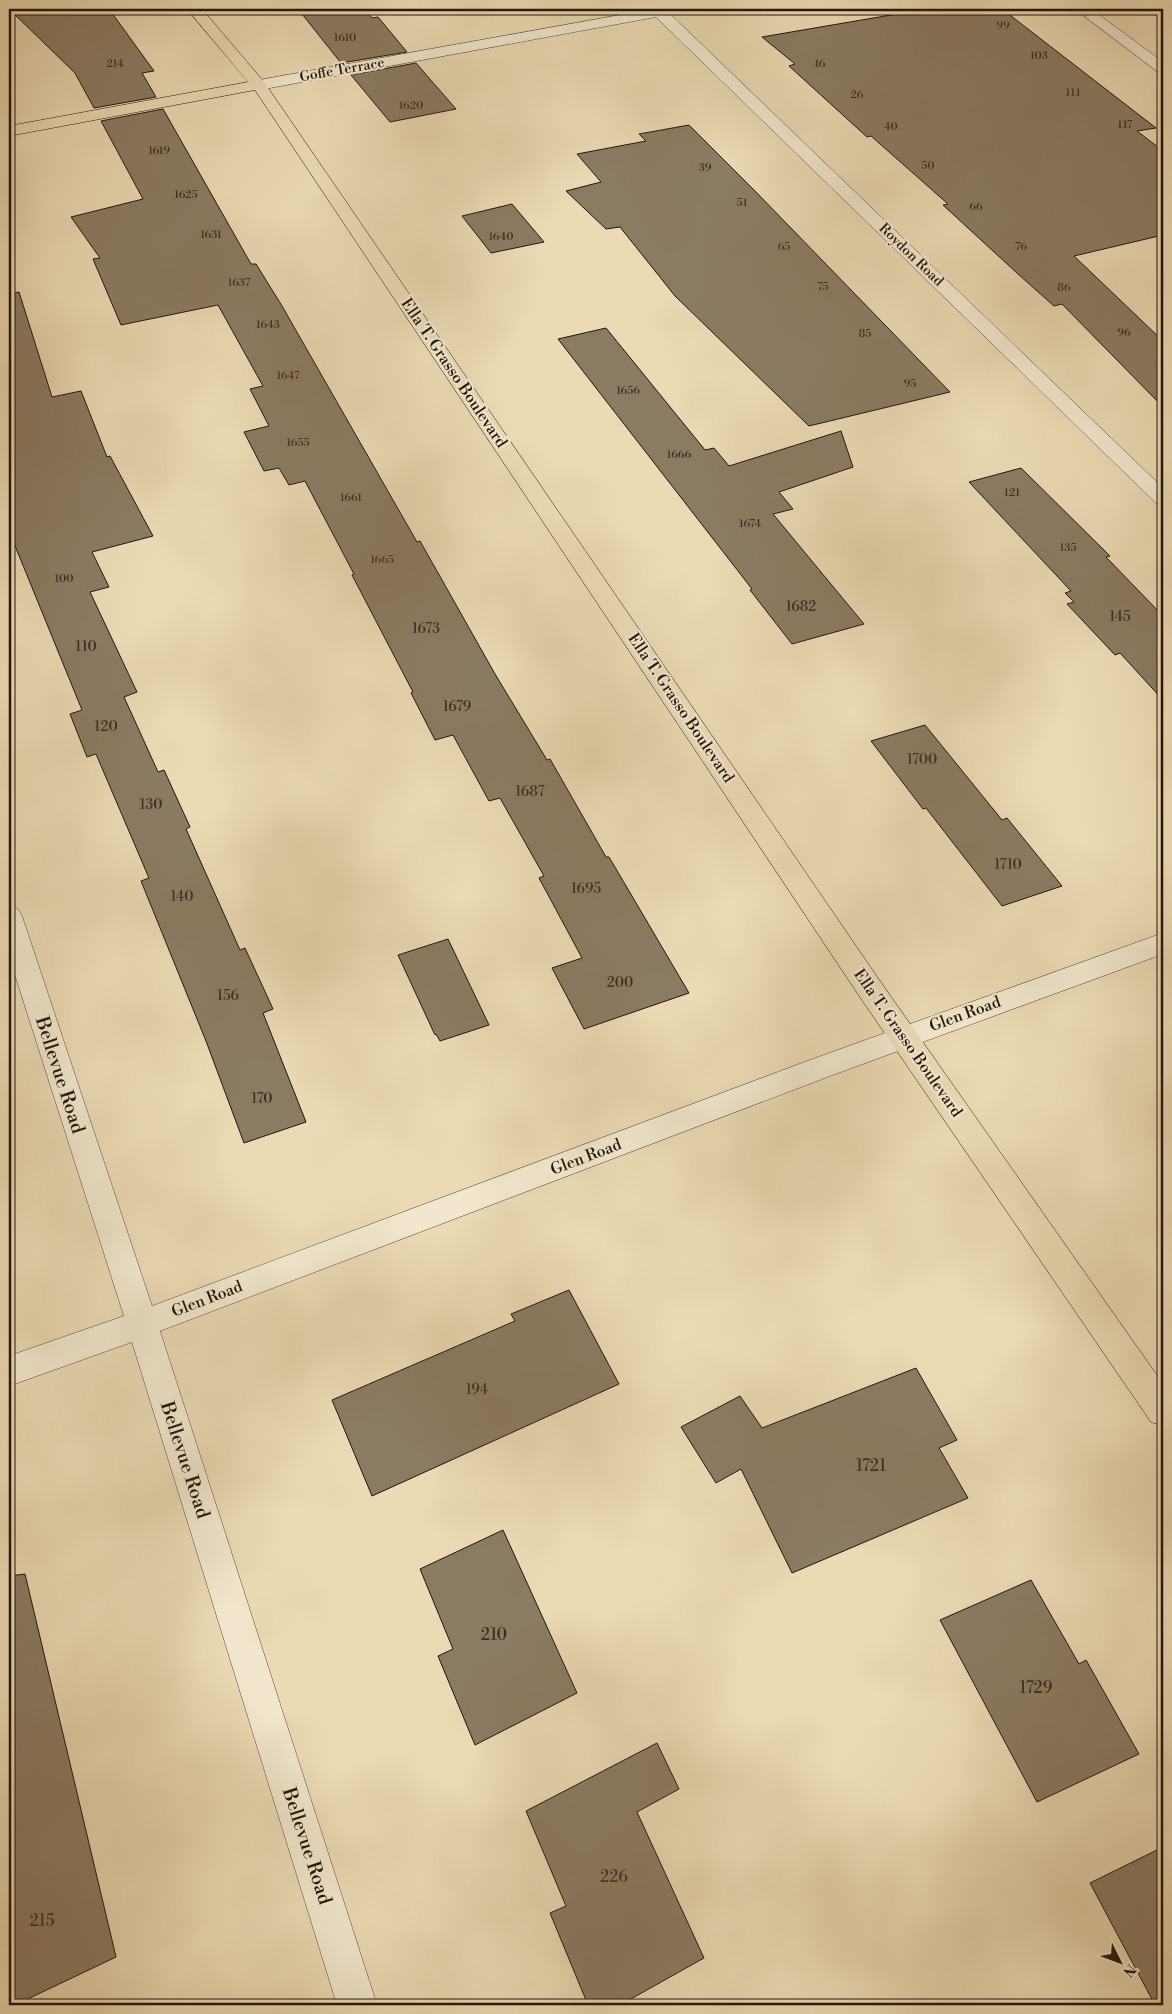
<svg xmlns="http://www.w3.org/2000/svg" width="1172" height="2014" viewBox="0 0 1172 2014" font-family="'Libre Bodoni',serif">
<rect width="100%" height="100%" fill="#ebdab4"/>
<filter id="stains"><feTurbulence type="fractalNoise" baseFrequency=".004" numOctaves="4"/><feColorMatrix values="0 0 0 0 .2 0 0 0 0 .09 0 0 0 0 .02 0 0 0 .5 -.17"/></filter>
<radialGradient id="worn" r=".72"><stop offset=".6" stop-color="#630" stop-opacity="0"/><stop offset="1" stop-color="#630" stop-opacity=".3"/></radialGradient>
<!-- building -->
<path fill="#8b7b63" stroke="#23150b" d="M 9,9 L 109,9 L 154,71 L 142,73 L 156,97 L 94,108 L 75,73 Z
M 298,9 L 364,9 L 372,18 L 378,17 L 407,52 L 341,63 Z
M 926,9 L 1002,9 L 1156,128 L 1137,131 L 1163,151 L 1163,235 L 1074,256 L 1163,341 L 1163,407 L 1062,304 L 1054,306 L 1018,274 L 943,205 L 948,204 L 871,136 L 867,137 L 789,66 L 795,64 L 762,37 Z
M 416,63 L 456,109 L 390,122 L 351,75 Z
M 163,109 L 251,264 L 256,264 L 282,306 L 417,542 L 420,541 L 495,674 L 547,760 L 550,759 L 606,857 L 609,857 L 689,993 L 584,1029 L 552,968 L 582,958 L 539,878 L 544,876 L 500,798 L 489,801 L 453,735 L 435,740 L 411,693 L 413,692 L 352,575 L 354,574 L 305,481 L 289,485 L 279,468 L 264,471 L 244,432 L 269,426 L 250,389 L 263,386 L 218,305 L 121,325 L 93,259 L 100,258 L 71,217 L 143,199 L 101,121 Z
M 689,125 L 756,192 L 950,392 L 809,426 L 675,296 L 620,227 L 606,229 L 566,191 L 601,182 L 577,154 L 646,141 L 639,134 Z
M 512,204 L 544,242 L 491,253 L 462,216 Z
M 19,292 L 52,397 L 81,391 L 107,457 L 110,456 L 153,536 L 92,552 L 109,587 L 90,592 L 137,692 L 124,697 L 158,772 L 164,770 L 190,827 L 186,829 L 240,950 L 245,948 L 273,1009 L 263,1013 L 306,1122 L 244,1143 L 206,1041 L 141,881 L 149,878 L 96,754 L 87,757 L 70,714 L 82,710 L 9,531 L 9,294 Z
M 606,328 L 705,450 L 714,448 L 729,466 L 841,431 L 853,467 L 779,492 L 793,509 L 773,514 L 864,624 L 792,644 L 750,590 L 752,589 L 558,339 Z
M 1021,468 L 1110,556 L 1106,557 L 1163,616 L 1163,700 L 1120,653 L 1115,655 L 1067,604 L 1074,602 L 1065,593 L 1071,591 L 969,482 Z
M 925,725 L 1002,820 L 1007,818 L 1062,886 L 1002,906 L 926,808 L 923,809 L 871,741 Z
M 448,939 L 489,1025 L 440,1041 L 436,1034 L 435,1035 L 398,955 Z
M 569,1290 L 619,1384 L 372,1496 L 332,1400 L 515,1321 L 511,1314 Z
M 916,1368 L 957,1440 L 939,1448 L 968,1498 L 792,1573 L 741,1469 L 716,1483 L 681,1427 L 740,1396 L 762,1428 Z
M 503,1530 L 577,1693 L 475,1745 L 438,1656 L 453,1649 L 420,1569 Z
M 25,1574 L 116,1957 L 15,2005 L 9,2005 L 9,1576 Z
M 1031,1580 L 1079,1664 L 1086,1660 L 1139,1754 L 1037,1802 L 940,1620 Z
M 657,1743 L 679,1789 L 637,1812 L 704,1958 L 620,2005 L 588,2005 L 550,1913 L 566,1906 L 526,1811 Z
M 1163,1847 L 1163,2005 L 1155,2005 L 1090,1883 Z"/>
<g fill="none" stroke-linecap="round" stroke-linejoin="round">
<defs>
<path id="minor" d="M 653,9 L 682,9 L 680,12 L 670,14 L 1163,488 L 1163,505 L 1156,503 L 656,17 L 259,90 L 254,88 L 251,85 L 254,82 L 259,80 Z
M 1075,9 L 1091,9 L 1163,62 L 1163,74 L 1158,72 Z
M 9,906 L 18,909 L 22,916 L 152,1306 L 810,1060 L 1163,933 L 1163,954 L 830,1076 L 160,1331 L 377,2005 L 337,2005 L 132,1342 L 9,1386 L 9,1356 L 124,1316 L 9,956 Z"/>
<path id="major" d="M 187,9 L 202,9 L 264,82 L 882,984 L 1163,1384 L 1163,1426 L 1151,1422 L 862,1000 L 255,90 L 9,136 L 9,126 L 248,82 Z"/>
</defs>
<!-- minor casing -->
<use href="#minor" stroke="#554635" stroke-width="1"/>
<!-- major casing -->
<use href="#major" stroke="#23150b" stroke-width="1"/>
<!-- minor -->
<use href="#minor" fill="#f2e7ce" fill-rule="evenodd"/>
<!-- major -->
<use href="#major" fill="#ebdab4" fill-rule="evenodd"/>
</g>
<g text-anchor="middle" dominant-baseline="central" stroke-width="4.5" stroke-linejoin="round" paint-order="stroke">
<!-- far-number labels -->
<g font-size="11" fill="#3d2e21">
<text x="1003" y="26">99</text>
<text x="345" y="38">1610</text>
<text x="1039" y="56">103</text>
<text x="115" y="64">214</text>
<text x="820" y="64">16</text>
<text x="1073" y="93">111</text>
<text x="857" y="95">26</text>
<text x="411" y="106">1620</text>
<text x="1125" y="125">117</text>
<text x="891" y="127">40</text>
<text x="159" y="151">1619</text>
<text x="928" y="166">50</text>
<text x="705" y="168">39</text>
<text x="186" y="195">1625</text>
<text x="742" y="203">51</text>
<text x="976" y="207">66</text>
<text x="211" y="235">1631</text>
<text x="501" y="237">1640</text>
<text x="784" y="247">65</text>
<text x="1021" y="247">76</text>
<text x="239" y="283">1637</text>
<text x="823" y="287">75</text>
<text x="1064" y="288">86</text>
<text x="268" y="325">1643</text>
<text x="1124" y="333">96</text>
<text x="865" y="334">85</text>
<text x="288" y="376">1647</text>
<text x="910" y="384">95</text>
<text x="628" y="391">1656</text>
<text x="298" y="443">1655</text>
<text x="679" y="455">1666</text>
<text x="1012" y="493">121</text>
<text x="351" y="498">1661</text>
<text x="750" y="524">1674</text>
<text x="1068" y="548">135</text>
<text x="382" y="560">1665</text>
<text x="64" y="579">100</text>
</g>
<!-- far-street labels -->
<g font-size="14" fill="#23150b" stroke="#f2e7ce">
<text transform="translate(342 70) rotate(-10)">Goffe Terrace</text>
<text transform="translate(911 255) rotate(44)">Roydon Road</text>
</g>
<!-- number labels -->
<g font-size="14" fill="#3d2e21">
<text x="801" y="607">1682</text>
<text x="1120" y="617">145</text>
<text x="426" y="629">1673</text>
<text x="86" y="647">110</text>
<text x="457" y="707">1679</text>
<text x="106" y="727">120</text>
<text x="922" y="760">1700</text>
<text x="530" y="792">1687</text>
<text x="151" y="805">130</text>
<text x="1008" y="865">1710</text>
<text x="586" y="889">1695</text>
<text x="182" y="897">140</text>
<text x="620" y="983">200</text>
<text x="228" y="996">156</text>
<text x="262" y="1099">170</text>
<text x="477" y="1390">194</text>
</g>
<!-- street labels -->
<g font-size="16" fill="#23150b" stroke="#f2e7ce">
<text transform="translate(454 373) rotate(56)">Ella T. Grasso Boulevard</text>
<text transform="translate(681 708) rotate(56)">Ella T. Grasso Boulevard</text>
<text transform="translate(965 1014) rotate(-20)">Glen Road</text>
<text transform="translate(908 1043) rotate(55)">Ella T. Grasso Boulevard</text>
<text transform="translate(586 1157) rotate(-21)">Glen Road</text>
<text transform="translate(207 1299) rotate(-21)">Glen Road</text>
</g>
<!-- near-number labels -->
<g font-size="16" fill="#3d2e21">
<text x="871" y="1466">1721</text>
<text x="494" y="1635">210</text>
<text x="1036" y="1688">1729</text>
<text x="614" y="1877">226</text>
<text x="42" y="1921">215</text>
</g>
<!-- near-street labels -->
<g font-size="19" fill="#23150b" stroke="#f2e7ce">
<text transform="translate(60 1075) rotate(72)">Bellevue Road</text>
<text transform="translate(185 1460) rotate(72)">Bellevue Road</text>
<text transform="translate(307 1846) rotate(72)">Bellevue Road</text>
</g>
</g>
<!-- margin -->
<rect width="1172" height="2014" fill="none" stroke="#ebdab4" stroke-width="30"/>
<rect x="10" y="10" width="1152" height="1994" fill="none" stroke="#23150b" stroke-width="2.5"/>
<rect x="15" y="15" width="1142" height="1984" fill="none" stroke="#23150b"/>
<!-- north arrow -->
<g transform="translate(1120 1962) rotate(132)" stroke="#f2e7ce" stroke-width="4" paint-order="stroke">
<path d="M0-4L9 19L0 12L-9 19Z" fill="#23150b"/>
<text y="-8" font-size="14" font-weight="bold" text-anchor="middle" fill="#23150b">N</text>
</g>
<rect width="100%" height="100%" filter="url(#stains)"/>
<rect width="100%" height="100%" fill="url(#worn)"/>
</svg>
